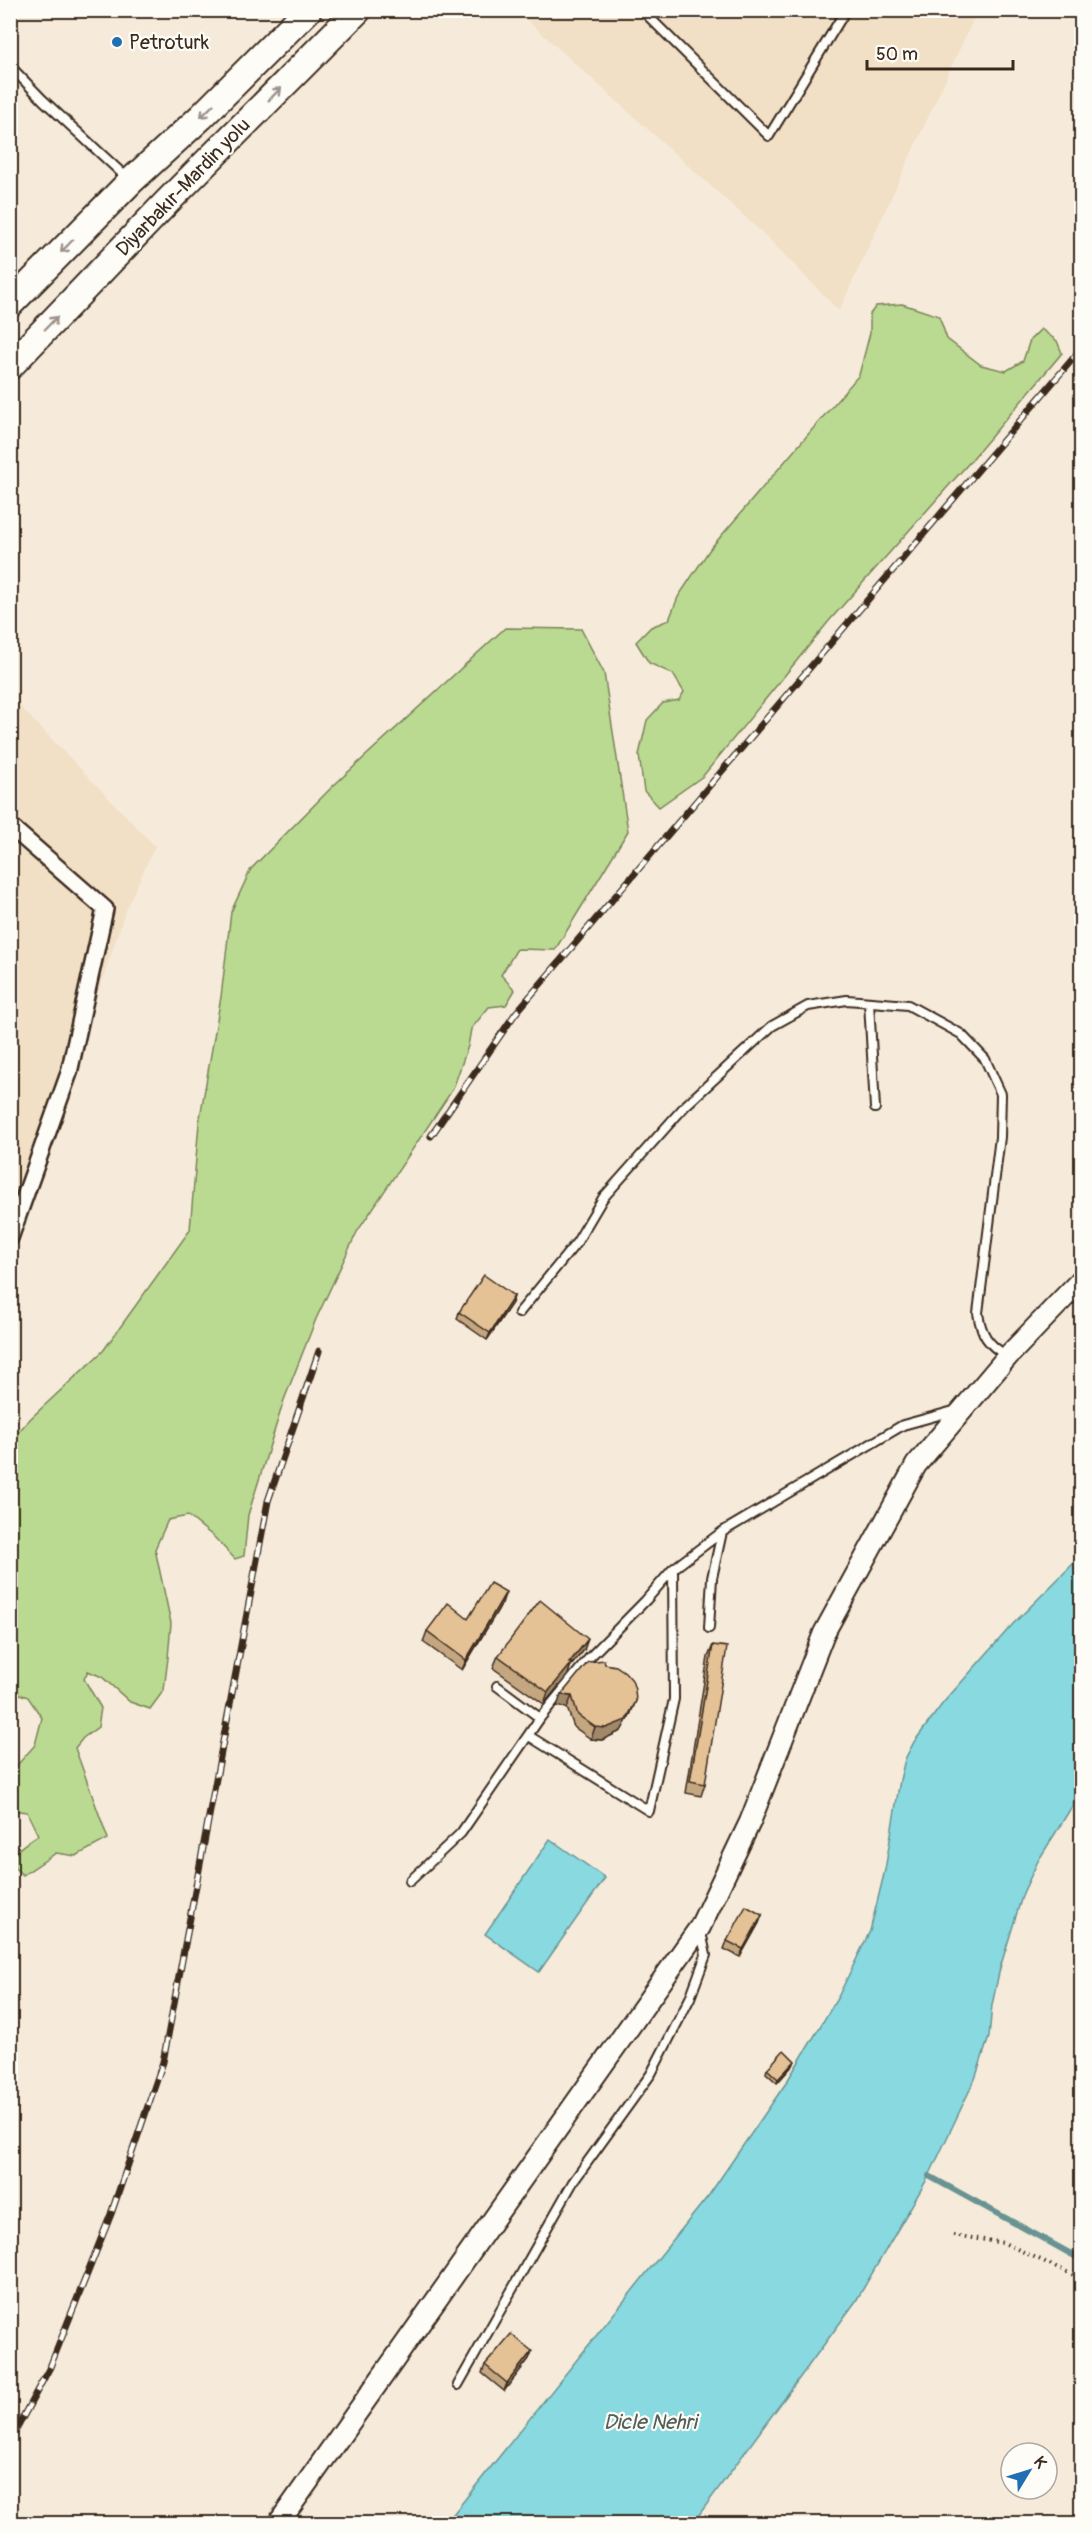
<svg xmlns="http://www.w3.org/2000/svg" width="1092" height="2534" viewBox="0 0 1092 2534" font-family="Pangolin,sans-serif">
<rect width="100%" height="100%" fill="#f6ebda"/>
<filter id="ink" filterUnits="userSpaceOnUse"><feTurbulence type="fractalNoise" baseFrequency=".0167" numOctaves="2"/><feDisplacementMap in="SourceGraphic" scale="12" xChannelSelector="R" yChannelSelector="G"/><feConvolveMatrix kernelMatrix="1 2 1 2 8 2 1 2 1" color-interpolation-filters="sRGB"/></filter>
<g filter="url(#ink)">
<!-- built -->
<path fill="#f1dfc6" d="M 517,11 L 977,11 L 839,311 L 765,235 Z
M 11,697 L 155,846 L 126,909 L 11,1256 Z"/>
<!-- green -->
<path fill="#bada92" stroke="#7a8258" stroke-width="1.5" d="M 902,304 L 939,316 L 947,339 L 981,365 L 1006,371 L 1023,361 L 1030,340 L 1041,329 L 1057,341 L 1062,353 L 968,464 L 829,621 L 703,776 L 659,807 L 644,791 L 639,755 L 647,720 L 663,703 L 679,700 L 684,692 L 673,674 L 649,663 L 636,642 L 651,627 L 669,620 L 678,597 L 710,549 L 859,375 L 870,333 L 870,314 L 876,306 Z
M 505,628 L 581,629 L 604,673 L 628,831 L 555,950 L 517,949 L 501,975 L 515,990 L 506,1005 L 489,1007 L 471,1029 L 468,1046 L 453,1089 L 357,1232 L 316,1319 L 284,1400 L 248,1515 L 244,1556 L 235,1559 L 214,1537 L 188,1516 L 168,1520 L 155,1549 L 171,1623 L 168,1658 L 164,1690 L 150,1709 L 130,1702 L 102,1677 L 88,1671 L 84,1679 L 101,1708 L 98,1727 L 83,1738 L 75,1748 L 108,1839 L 76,1856 L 56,1853 L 23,1875 L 11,1865 C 14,1849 25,1844 38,1835 L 27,1812 L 11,1810 L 11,1772 L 35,1745 L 42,1718 L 28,1697 L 11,1691 L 11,1440 L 31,1418 L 103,1351 L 190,1230 L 199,1123 L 221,997 L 231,912 L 251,869 L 333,786 Z"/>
<!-- water -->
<path fill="#88d9e0" stroke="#699392" stroke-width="1.5" d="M 1081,1556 L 1081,1792 L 1038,1861 L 1023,1893 L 1000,1968 L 992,2005 L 989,2037 L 975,2079 L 929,2176 L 856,2301 L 693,2523 L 446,2523 L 709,2195 L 786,2083 L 838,1997 L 870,1931 L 885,1870 L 900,1780 L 905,1759 L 914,1742 L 943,1703 L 1012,1625 Z
M 550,1839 L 605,1878 L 539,1972 L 485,1934 Z"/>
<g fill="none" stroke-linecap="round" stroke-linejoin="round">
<!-- stream -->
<path stroke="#699392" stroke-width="6" d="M 929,2176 L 1082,2260"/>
<defs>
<path id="service" d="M 642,10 L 769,136 L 846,10
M 10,66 L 43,100 L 127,178
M 869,1002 L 875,1108
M 519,1313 L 577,1242 L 603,1198 L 685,1106 L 772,1026 L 808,1006 L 847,1000 L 908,1005 L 961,1034 L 985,1059 L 1001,1094 L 1000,1137 L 978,1313 C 981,1334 988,1345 1006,1355
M 709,1628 L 712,1578 L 722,1532
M 497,1686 L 540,1718
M 529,1736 L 649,1811 L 674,1699 L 673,1569
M 410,1881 L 461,1833 L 540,1718 L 589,1658 L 646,1600 L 673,1569 L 722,1532 L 903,1425 L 957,1410
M 458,2385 L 573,2182 L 651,2074 L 690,1998 L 706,1955 L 701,1932"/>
<path id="minor" d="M 10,826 L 105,909 L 69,1073 L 10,1238"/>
<path id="tertiary" d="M 278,2524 L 700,1927 L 750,1822 L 824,1633 L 916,1465 L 1008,1356 L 1082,1279"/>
<path id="trunk" d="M 10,304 L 131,181 L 201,117 L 308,10
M 10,366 L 167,202 L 358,10"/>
</defs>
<!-- service casing -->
<use href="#service" stroke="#3b2a1e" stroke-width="12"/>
<!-- minor casing -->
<use href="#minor" stroke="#3b2a1e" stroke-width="20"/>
<!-- tertiary casing -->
<use href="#tertiary" stroke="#3b2a1e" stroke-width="24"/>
<!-- trunk casing -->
<use href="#trunk" stroke="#3b2a1e" stroke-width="30"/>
<!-- path -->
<path stroke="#3b2a1e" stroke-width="4" stroke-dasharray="1.5 4.5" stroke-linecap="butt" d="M 953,2235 L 1004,2243 L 1082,2279"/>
<!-- service -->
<use href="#service" stroke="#fdfcf7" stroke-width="8"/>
<!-- minor -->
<use href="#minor" stroke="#fdfcf7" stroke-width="15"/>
<!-- tertiary -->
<use href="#tertiary" stroke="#fdfcf7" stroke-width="20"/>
<!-- trunk -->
<use href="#trunk" stroke="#fdfcf7" stroke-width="26"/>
<defs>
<path id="rail" d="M 431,1136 L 515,1014 L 1082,348
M 10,2441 L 50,2367 L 111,2214 L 163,2062 L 268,1501 L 319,1351"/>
</defs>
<!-- rail casing -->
<use href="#rail" stroke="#3b2a1e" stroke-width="7"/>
<!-- rail -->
<use href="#rail" stroke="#fdfcf7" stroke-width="4.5" stroke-dasharray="14" stroke-linecap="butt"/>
</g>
<!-- wall -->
<path fill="#c4a781" stroke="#3b2a1e" stroke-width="1.5" d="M 514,1296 L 512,1303 L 487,1340 L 457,1319 L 459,1312 Z
M 502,1603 L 462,1670 L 423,1642 L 427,1631 L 468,1619 Z
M 713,1645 L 705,1784 L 701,1796 L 686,1793 L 708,1657 Z
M 584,1650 L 570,1667 L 568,1675 L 544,1704 L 493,1668 L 498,1656 Z
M 605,1664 L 631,1713 L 621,1731 L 602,1740 L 591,1739 L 574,1727 L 567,1708 L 557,1706 Z
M 762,1915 L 759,1923 L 740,1957 L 724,1949 L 727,1941 Z
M 793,2065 L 777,2083 L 766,2073 L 767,2069 Z
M 532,2351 L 529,2359 L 504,2391 L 482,2373 L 485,2365 Z"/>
<!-- shaded-wall -->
<path fill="#a08869" stroke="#3b2a1e" stroke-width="1.5" d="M 514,1296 L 512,1303 L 487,1340 L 490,1333 Z
M 506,1592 L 502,1603 L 462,1670 L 466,1660 Z
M 588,1639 L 584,1650 L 570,1667 L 568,1675 L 544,1704 L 548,1692 L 569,1663 Z
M 561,1695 L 572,1696 L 567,1708 L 557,1706 Z
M 636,1701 L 631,1713 L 621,1731 L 602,1740 L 591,1739 L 595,1727 Z
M 762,1915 L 759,1923 L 740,1957 L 743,1949 Z
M 795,2061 L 793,2065 L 777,2083 L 778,2079 Z
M 532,2351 L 529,2359 L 504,2391 L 507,2383 Z"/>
<!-- building -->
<path fill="#e4c296" stroke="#3b2a1e" stroke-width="1.5" d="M 484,1275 L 514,1296 L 490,1333 L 459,1312 Z
M 490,1583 L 506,1592 L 466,1660 L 427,1631 L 448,1603 L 468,1619 Z
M 540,1600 L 588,1639 L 569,1663 L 572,1663 L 548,1692 L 498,1656 Z
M 713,1645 L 727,1647 L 705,1784 L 690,1781 Z
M 604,1660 L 605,1664 L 616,1666 L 625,1672 L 632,1680 L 635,1690 L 636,1701 L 626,1720 L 606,1728 L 595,1727 L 578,1715 L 572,1696 L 561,1695 L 588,1662 Z
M 746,1906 L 762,1915 L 743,1949 L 727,1941 Z
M 784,2050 L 795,2061 L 778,2079 L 767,2069 Z
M 511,2334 L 532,2351 L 507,2383 L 485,2365 Z"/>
<!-- one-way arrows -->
<defs><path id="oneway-shaft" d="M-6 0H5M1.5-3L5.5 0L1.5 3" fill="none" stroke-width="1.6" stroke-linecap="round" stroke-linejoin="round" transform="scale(1.5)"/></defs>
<g stroke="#9c938a">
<use href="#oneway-shaft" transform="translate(275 94) rotate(-45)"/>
<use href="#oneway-shaft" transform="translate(207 111) rotate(135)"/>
<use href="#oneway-shaft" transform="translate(67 246) rotate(134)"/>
<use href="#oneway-shaft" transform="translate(51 323) rotate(-46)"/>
</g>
</g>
<!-- markers -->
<circle fill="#1f6fb2" stroke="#fdfcf7" stroke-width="2" cx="117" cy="42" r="6"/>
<g text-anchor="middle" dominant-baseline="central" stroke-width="4.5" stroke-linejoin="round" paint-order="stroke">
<!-- poi labels -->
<g font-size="20" fill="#3b2a1e" stroke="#fdfcf7" text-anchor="start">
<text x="129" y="42">Petroturk</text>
</g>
<!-- street labels -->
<g font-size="20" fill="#3b2a1e" stroke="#fdfcf7">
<text transform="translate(183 187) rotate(-46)">Diyarbakır-Mardin yolu</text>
</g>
<!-- water labels -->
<g font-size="21" font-style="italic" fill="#525f58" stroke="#fdfcf7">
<text x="650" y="2422">Dicle Nehri</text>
</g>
</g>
<!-- margin -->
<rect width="1092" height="2534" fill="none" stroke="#fdfcf7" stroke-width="36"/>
<rect x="18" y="18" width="1056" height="2498" fill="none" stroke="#3b2a1e" stroke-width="2" filter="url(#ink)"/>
<!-- north arrow -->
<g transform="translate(1029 2471) rotate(52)"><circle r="28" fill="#fdfcf7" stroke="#afa8a0" stroke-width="1.5"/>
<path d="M0-4.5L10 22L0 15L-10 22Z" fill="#1f6fb2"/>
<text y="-9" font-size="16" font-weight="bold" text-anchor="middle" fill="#3b2a1e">K</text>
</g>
<!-- scale -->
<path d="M867 60v9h146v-9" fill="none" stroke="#3b2a1e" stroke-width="3"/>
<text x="876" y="60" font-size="18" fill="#3b2a1e" stroke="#fdfcf7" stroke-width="4.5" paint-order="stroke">50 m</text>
</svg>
